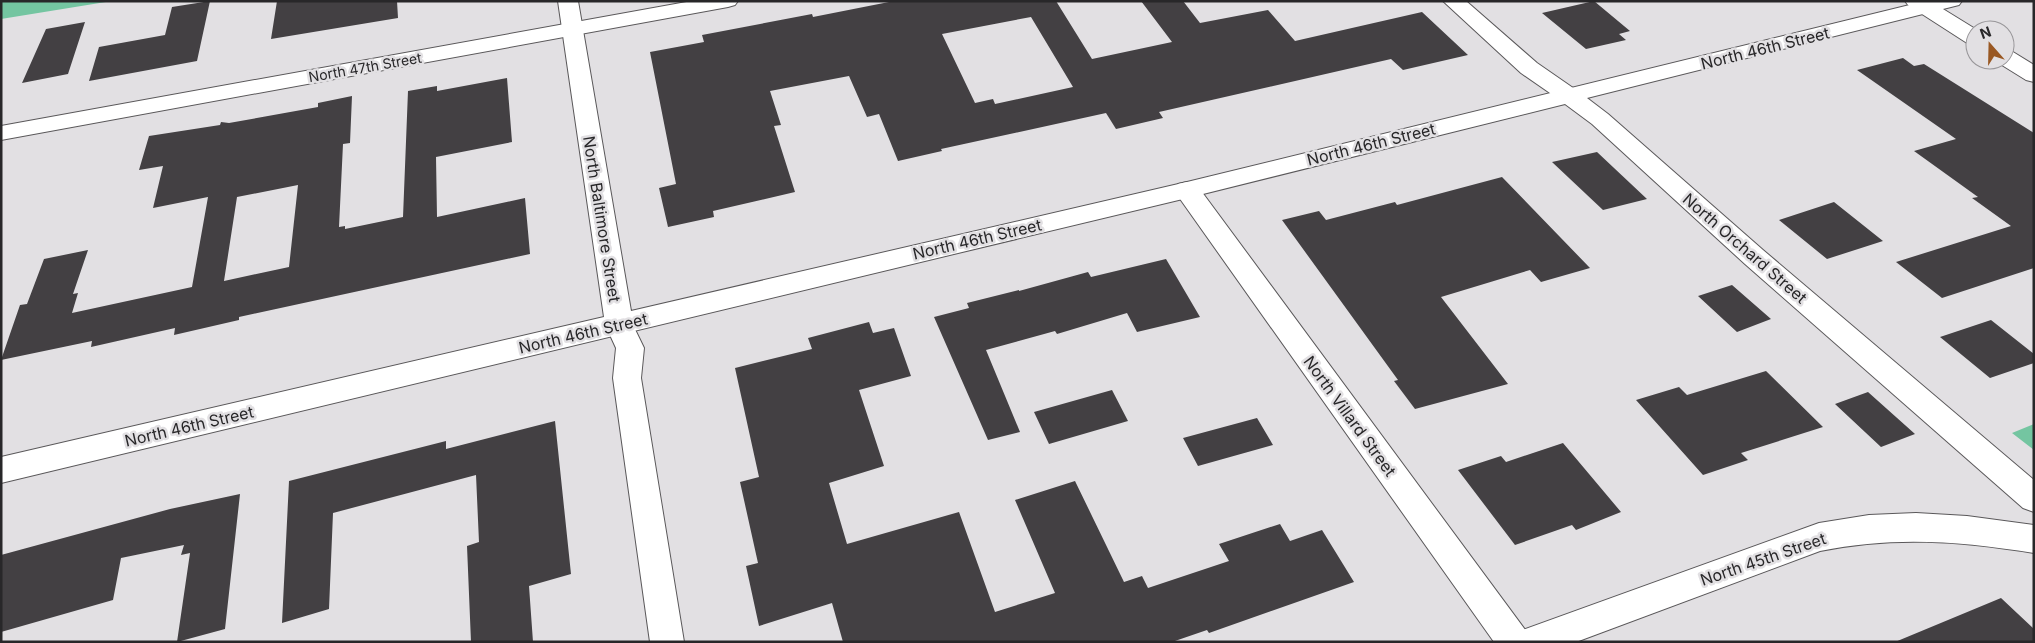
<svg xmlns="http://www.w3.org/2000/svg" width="2035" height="643" viewBox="0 0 2035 643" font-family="Inter,sans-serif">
<rect width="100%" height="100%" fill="#e2e0e3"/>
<!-- green -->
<path fill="#74c5a1" d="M 1,1 L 112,1 L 1,19 Z
M 2034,424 L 2034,450 L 2012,433 Z"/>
<!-- building -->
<path fill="#434043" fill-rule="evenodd" d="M 210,1 L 197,61 L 89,81 L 99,47 L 165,35 L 172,7 Z
M 277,1 L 397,1 L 398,18 L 271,39 Z
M 894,1 L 1056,1 L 1092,59 L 1172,42 L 1141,1 L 1183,1 L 1200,23 L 1268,10 L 1295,41 L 1422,12 L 1468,55 L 1403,70 L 1391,59 L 1159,112 L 1163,118 L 1116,129 L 1106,113 L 941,149 L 942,151 L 898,161 L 879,114 L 867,117 L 849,76 L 770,91 L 781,125 L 774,126 L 795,192 L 713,211 L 714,217 L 668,227 L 659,188 L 676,184 L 650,52 L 704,42 L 702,35 L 812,14 L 813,17 ZM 1031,17 L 1073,87 L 995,104 L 993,99 L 975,103 L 942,34 Z
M 1594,1 L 1630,31 L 1619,34 L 1626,40 L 1586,49 L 1542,13 Z
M 85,22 L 68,74 L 22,83 L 46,29 Z
M 1903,58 L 1914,66 L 1924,64 L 2034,133 L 2034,268 L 1942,298 L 1896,262 L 2011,226 L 1972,198 L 1978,197 L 1914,151 L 1956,139 L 1857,70 Z
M 507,78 L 512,142 L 436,157 L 437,217 L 525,198 L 530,254 L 239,317 L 239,320 L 174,335 L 175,328 L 91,347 L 92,341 L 1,360 L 20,305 L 27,304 L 44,259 L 88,250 L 73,294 L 78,293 L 72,313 L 192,287 L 208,197 L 153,208 L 163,166 L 139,170 L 149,136 L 220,125 L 221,122 L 229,123 L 318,107 L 318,103 L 352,96 L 350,143 L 343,144 L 339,227 L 345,226 L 345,229 L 403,217 L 408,91 L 437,86 L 437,91 ZM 298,185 L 289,267 L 224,281 L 237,197 Z
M 1597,152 L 1647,199 L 1603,210 L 1552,162 Z
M 1502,177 L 1590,268 L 1541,282 L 1530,270 L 1441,297 L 1508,384 L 1415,409 L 1394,381 L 1398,380 L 1282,220 L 1319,211 L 1326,220 L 1395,202 L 1397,205 Z
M 1834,202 L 1883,241 L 1827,259 L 1779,220 Z
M 1166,259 L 1200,317 L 1137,332 L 1127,313 L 1057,334 L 1055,331 L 986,350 L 1020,432 L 988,440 L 934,317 L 969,308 L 967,303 L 1019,290 L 1019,291 L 1088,272 L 1091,277 Z
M 1732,285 L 1771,319 L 1737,332 L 1698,296 Z
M 1991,320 L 2034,354 L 2034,363 L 1990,378 L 1940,337 Z
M 869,322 L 873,333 L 894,328 L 911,376 L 859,390 L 884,466 L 829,483 L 847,544 L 959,512 L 995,612 L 1055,593 L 1015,500 L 1075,481 L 1124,582 L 1142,576 L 1148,588 L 1229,561 L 1219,544 L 1280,524 L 1290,541 L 1322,530 L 1354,582 L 1209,633 L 1207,630 L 1172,642 L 843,642 L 832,603 L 759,626 L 746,566 L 758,563 L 740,482 L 759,477 L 735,368 L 812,349 L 808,338 Z
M 1766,371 L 1823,427 L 1741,453 L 1748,460 L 1703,475 L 1636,400 L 1679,387 L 1687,395 Z
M 1112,390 L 1128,421 L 1049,444 L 1034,412 Z
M 1868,392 L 1915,434 L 1881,447 L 1835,404 Z
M 1257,418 L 1273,445 L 1198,466 L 1183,438 Z
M 555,421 L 571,574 L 529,586 L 533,642 L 471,642 L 467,546 L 479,542 L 476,475 L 333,513 L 329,609 L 282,623 L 289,481 L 446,441 L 446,449 Z
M 1563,443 L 1621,512 L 1576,530 L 1572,525 L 1515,545 L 1458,470 L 1501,456 L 1506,462 Z
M 240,494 L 225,629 L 177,642 L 190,553 L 181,555 L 184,545 L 121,558 L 113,600 L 1,632 L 1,555 L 170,509 Z
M 2001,598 L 2034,629 L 2034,642 L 1895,642 Z"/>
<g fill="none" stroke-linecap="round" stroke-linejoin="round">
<defs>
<path id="minor" d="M 692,1 L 738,1 L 735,5 L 728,7 L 1,140 L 1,126 Z
M 1443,1 L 1466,1 L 1537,63 L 1576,90 L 1579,95 L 1576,100 L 1568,102 L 1560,100 L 1521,73 Z
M 1905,1 L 1930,1 L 1977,30 L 1975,30 L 1975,44 L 1967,43 L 1908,5 Z
M 2005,50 L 2013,52 L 2034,65 L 2034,82 L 2026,80 L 1997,62 L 1996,60 L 2005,60 Z
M 1187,182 L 1196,184 L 1526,631 L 1531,642 L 1494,642 L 1178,196 L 1175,190 L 1178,184 Z
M 619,314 L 629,317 L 644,348 L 641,378 L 684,642 L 650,642 L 613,378 L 616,348 L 605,324 L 609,317 Z"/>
<path id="tertiary" d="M 558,1 L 578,1 L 631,311 L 1187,182 L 1926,1 L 1962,1 L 1959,5 L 1587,98 L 1608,114 L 1763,250 L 2034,480 L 2034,512 L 2023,508 L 1745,264 L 1592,124 L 1565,104 L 1187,198 L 1,483 L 1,457 L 604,317 Z
M 1916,513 L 1967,516 L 2034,525 L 2034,553 C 1958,541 1895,536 1820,551 L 1576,642 L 1515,642 L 1520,631 L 1819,523 L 1869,515 Z"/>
</defs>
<!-- minor casing -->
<use href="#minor" stroke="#5a585a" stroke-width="2"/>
<!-- tertiary casing -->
<use href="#tertiary" stroke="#5a585a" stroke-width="2"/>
<!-- minor -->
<use href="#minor" fill="#fff" fill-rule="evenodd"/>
<!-- tertiary -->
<use href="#tertiary" fill="#fff" fill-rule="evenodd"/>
</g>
<g text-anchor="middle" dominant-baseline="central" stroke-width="5" stroke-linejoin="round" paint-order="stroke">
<!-- far-street labels -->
<g font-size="14" fill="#282729" stroke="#e2e0e3">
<text transform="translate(365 67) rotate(-10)">North 47th Street</text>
</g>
<!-- street labels -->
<g font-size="16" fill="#282729" stroke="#e2e0e3">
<text transform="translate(1765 48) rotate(-14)">North 46th Street</text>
<text transform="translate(1371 144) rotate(-14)">North 46th Street</text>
<text transform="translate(602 219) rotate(81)">North Baltimore Street</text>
<text transform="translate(977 239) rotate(-13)">North 46th Street</text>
<text transform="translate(1745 248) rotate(41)">North Orchard Street</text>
<text transform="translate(583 333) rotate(-13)">North 46th Street</text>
<text transform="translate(1350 416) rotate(54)">North Villard Street</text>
<text transform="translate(189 426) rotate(-13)">North 46th Street</text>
<text transform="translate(1763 559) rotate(-19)">North 45th Street</text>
</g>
</g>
<!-- border -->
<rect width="2035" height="643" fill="none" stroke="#282729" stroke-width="5"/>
<!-- north arrow -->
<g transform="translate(1990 45) rotate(340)"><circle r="24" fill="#e2e0e3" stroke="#989699"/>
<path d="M0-4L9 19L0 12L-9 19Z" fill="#995823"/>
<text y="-8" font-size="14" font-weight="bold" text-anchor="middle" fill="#282729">N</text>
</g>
</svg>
